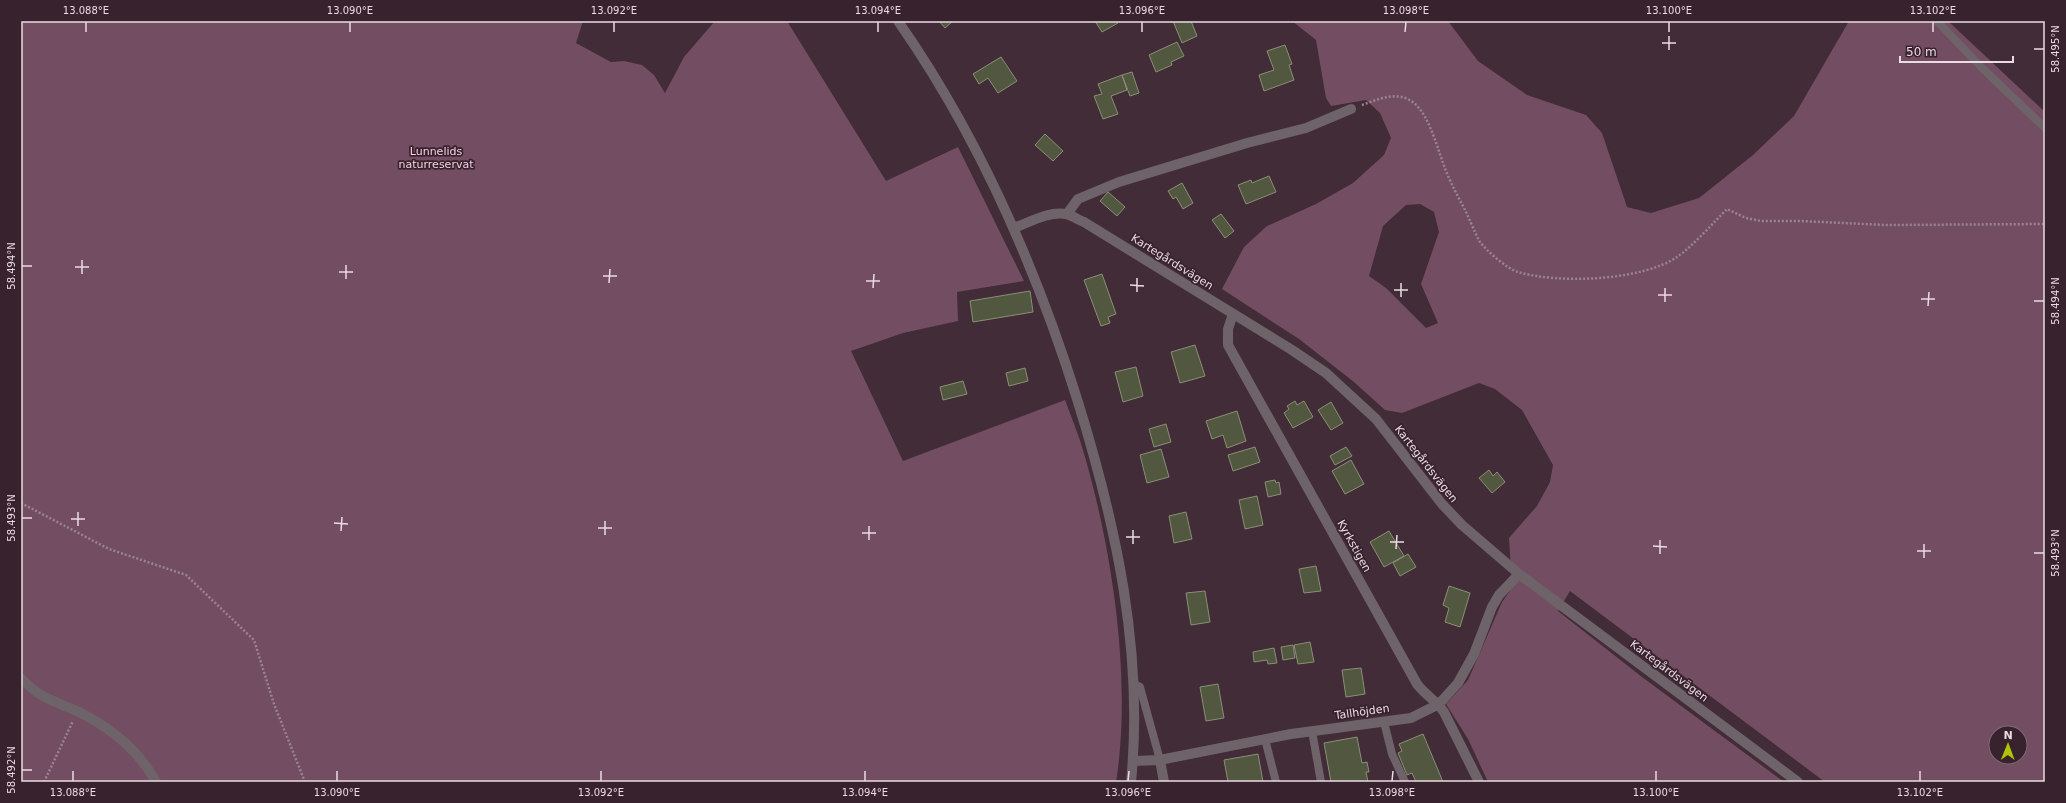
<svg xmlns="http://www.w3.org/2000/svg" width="2066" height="803" viewBox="0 0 2066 803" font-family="'DejaVu Sans',sans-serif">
<rect width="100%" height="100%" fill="#422c37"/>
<!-- green -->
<path fill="#734d61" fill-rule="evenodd" d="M 21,21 L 583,21 L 576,43 L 611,62 L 624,61 L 642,65 L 654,75 L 665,93 L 684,57 L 715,21 L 787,21 L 886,181 L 958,147 L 1024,281 L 957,292 L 958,321 L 903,333 L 851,351 L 903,461 L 1065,400 C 1072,419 1080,438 1085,457 C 1113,554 1132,683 1116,782 L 21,782 Z
M 1292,21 L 1448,21 L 1478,61 L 1527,95 L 1586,115 L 1602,133 L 1627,207 L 1651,213 L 1699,198 L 1753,155 L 1794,116 L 1849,21 L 1948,21 L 2045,112 L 2045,782 L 1825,782 L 1570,591 L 1558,611 L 1642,677 L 1784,782 L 1488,782 L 1468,739 L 1446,704 L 1468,680 L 1502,602 L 1512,588 L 1509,538 L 1537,506 L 1550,482 L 1553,465 L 1522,410 L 1495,389 L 1479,383 L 1402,413 L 1385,410 L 1354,382 L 1299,339 L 1222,289 L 1244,247 L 1267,226 L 1316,204 L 1353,183 L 1384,155 L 1391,138 L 1380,113 L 1366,100 L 1331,106 L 1326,98 L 1316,40 ZM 1420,204 L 1434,212 L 1439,232 L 1421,284 L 1438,323 L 1426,328 L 1386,288 L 1369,276 L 1383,226 L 1406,205 ZM 1996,733 L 2020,733 L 2020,757 L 1996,757 Z"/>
<!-- building -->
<path fill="#525740" stroke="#8a8f77" d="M 939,21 L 953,21 L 945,28 Z
M 1095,21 L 1116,21 L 1118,23 L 1102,32 Z
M 1173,21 L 1191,21 L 1197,36 L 1182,43 Z
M 1177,42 L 1184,56 L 1171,62 L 1172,65 L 1156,72 L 1149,55 Z
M 1285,45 L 1292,64 L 1289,65 L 1294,80 L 1264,91 L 1259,75 L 1274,70 L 1267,51 Z
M 1001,57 L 1017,81 L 998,93 L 988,78 L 979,84 L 973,74 Z
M 1132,72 L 1139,93 L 1130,96 L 1122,75 Z
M 1122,75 L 1127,90 L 1111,96 L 1118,114 L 1103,119 L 1094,96 L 1102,94 L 1098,84 Z
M 1045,134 L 1063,151 L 1053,161 L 1035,145 Z
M 1269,176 L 1276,192 L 1246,204 L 1238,185 L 1251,180 L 1252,183 Z
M 1182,183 L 1193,203 L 1183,209 L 1176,197 L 1173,199 L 1168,191 Z
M 1108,192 L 1125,207 L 1117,216 L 1100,201 Z
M 1221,214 L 1234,231 L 1225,238 L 1212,220 Z
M 1102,274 L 1116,314 L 1108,317 L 1110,323 L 1101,326 L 1084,280 Z
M 1030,291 L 1033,312 L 973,322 L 970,301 Z
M 1195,345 L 1205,376 L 1180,383 L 1171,352 Z
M 1136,367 L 1143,396 L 1123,402 L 1115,372 Z
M 1025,368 L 1028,381 L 1009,386 L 1006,373 Z
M 963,381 L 967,394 L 943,400 L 940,387 Z
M 1295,401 L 1297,405 L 1304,401 L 1313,417 L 1293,428 L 1284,413 L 1289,409 L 1287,406 Z
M 1331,402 L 1343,423 L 1331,430 L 1318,410 Z
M 1237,411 L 1246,441 L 1227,448 L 1223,435 L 1212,439 L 1206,421 Z
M 1166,424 L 1171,442 L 1154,447 L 1149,429 Z
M 1255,447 L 1260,462 L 1233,471 L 1228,455 Z
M 1346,447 L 1352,456 L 1335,465 L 1330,456 Z
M 1161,449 L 1169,477 L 1147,483 L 1140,455 Z
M 1351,460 L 1364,484 L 1345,494 L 1332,471 Z
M 1489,470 L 1493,476 L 1497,472 L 1505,482 L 1492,493 L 1479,478 Z
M 1275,480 L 1276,483 L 1279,482 L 1281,494 L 1268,497 L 1265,482 Z
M 1257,496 L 1263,525 L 1245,529 L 1239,500 Z
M 1186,512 L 1192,539 L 1174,543 L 1169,516 Z
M 1389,531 L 1404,556 L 1384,567 L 1370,542 Z
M 1408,554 L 1416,567 L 1400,576 L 1393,563 Z
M 1316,566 L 1321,591 L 1304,593 L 1299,569 Z
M 1449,586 L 1470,593 L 1460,627 L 1445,622 L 1449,608 L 1443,605 Z
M 1205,591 L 1210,622 L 1191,625 L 1186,593 Z
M 1310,642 L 1314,662 L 1298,664 L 1294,645 Z
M 1293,645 L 1295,658 L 1283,660 L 1281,647 Z
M 1274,648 L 1277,663 L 1268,664 L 1267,660 L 1254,662 L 1253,652 Z
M 1361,668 L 1365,694 L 1346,697 L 1342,670 Z
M 1218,684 L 1224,718 L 1206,721 L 1200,687 Z
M 1423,734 L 1443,782 L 1416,782 L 1412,773 L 1407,775 L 1398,753 L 1402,751 L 1399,744 Z
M 1357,737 L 1362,763 L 1367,762 L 1369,772 L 1366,772 L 1368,782 L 1331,782 L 1324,743 Z
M 1258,754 L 1263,782 L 1228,782 L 1224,760 Z"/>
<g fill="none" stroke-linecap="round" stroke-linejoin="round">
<!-- path -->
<path stroke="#98868e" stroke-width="2.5" stroke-dasharray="2 2" stroke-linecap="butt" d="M 1362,105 C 1379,99 1398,90 1414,103 C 1430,116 1438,151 1446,171 C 1452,186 1460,200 1467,214 C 1471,223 1475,233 1480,242 C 1487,251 1507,269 1518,272 C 1559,284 1641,281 1677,257 C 1692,247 1714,222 1727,209 L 1746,218 L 1761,221 L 1800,221 L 1886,225 L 2045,224
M 21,503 L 109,549 L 186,575 L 254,640 L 274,704 L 305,782
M 44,782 L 73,721"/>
<!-- service -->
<path stroke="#6e6369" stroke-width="8" d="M 1937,21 L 1981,67 L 2045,128
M 1133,683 L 1140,687 L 1160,760
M 1384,722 L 1392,754 L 1405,782
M 1312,731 L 1321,782
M 1265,739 L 1276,782"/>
<!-- minor -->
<path stroke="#6e6369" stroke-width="10" d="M 1067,214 L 1078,199 L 1119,182 L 1247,143 L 1306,128 L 1351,109
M 1233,314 L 1228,329 L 1228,345 L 1417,684 C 1426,696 1436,700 1444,712 L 1479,782
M 21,678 C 40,699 55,701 79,712 C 111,728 139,751 156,782
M 1160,760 L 1164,782
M 1133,761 L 1160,760 L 1291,734 L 1411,718 L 1439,704 L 1458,683 L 1474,654 L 1492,607 L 1499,595 L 1519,574"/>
<!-- tertiary -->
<path stroke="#6e6369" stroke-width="10" d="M 898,21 C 979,137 1036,267 1078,402 C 1116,525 1144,652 1131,782
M 1014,228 C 1030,222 1049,211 1066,214 C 1072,215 1078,220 1084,222 L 1292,350 L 1326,373 L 1376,419 L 1442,504 L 1462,525 L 1519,574 L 1798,782"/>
</g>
<!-- ticks -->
<path fill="none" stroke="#eadce2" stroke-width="1.5" d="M 86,32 L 86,22M 350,32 L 350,22M 614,32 L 614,22M 878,32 L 878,22M 1142,32 L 1142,22M 1405,32 L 1406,22M 1669,32 L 1669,22M 1933,32 L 1933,22M 1662,43 L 1676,43M 2034,49 L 2044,49M 1669,50 L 1669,36M 22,266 L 32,266M 75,267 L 89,267M 339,272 L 353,272M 82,274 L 82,260M 603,276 L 617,276M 346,279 L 346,265M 866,281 L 880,281M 609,283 L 610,269M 1130,285 L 1144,286M 873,288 L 874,274M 1394,290 L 1408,290M 1137,292 L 1137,278M 1658,295 L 1672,295M 1401,297 L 1401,283M 1921,299 L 1935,299M 2034,301 L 2044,301M 1665,302 L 1665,288M 1928,306 L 1929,292M 22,518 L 32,518M 71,519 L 85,519M 334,523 L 348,524M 78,526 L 78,512M 598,528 L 612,528M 341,531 L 342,517M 862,533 L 876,533M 605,535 L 605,521M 1126,537 L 1140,537M 869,540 L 869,526M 1390,542 L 1404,542M 1133,544 L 1133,530M 1653,546 L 1667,547M 1396,549 L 1397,535M 1917,551 L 1931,551M 2034,553 L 2044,553M 1660,554 L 1660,540M 1924,558 L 1924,544M 22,770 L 32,770M 73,781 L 73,771M 337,781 L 337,771M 601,781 L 601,771M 865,781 L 865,771M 1128,781 L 1129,771M 1392,781 L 1393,771M 1656,781 L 1656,771M 1920,781 L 1920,771"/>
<g text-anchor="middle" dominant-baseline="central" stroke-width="3.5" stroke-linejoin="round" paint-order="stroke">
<!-- park labels -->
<g font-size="11" fill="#f6d0e2" stroke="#37222d">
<text x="436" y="151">Lunnelids<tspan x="436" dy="13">naturreservat</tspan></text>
</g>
<!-- street labels -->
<g font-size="11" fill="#eadce2" stroke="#37222d">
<text transform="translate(1172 262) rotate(32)">Kartegårdsvägen</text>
<text transform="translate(1426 464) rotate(52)">Kartegårdsvägen</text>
<text transform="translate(1354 546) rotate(61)">Kyrkstigen</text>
<text transform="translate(1669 671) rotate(37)">Kartegårdsvägen</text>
<text transform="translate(1362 712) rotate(-8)">Tallhöjden</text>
</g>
</g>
<!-- border -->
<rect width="2066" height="803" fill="none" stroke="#37222d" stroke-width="44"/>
<!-- north arrow -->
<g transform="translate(2008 745) rotate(1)"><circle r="19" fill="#37222d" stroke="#7f6c75"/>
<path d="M0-3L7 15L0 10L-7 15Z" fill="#b0c502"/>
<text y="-6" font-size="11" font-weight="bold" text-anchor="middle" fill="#eadce2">N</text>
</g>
<!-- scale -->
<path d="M1900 56v6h113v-6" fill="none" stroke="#eadce2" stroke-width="2"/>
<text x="1906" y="56" font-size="12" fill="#eadce2" stroke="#37222d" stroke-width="3" paint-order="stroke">50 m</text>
<rect x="22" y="22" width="2022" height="759" fill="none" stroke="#eadce2" stroke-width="1.5"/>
<g font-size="10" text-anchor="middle" fill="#eadce2">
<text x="86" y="14">13.088°E</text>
<text x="350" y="14">13.090°E</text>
<text x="614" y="14">13.092°E</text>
<text x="878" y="14">13.094°E</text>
<text x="1142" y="14">13.096°E</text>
<text x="1406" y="14">13.098°E</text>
<text x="1669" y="14">13.100°E</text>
<text x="1933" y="14">13.102°E</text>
<text transform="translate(2055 49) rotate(-90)" y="4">58.495°N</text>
<text transform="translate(11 266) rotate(-90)" y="4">58.494°N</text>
<text transform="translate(2055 301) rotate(-90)" y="4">58.494°N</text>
<text transform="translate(11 518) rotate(-90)" y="4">58.493°N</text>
<text transform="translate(2055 553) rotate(-90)" y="4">58.493°N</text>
<text transform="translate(11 770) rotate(-90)" y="4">58.492°N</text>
<text x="73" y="796">13.088°E</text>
<text x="337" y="796">13.090°E</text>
<text x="601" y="796">13.092°E</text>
<text x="865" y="796">13.094°E</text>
<text x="1128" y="796">13.096°E</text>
<text x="1392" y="796">13.098°E</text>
<text x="1656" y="796">13.100°E</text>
<text x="1920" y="796">13.102°E</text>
</g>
</svg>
